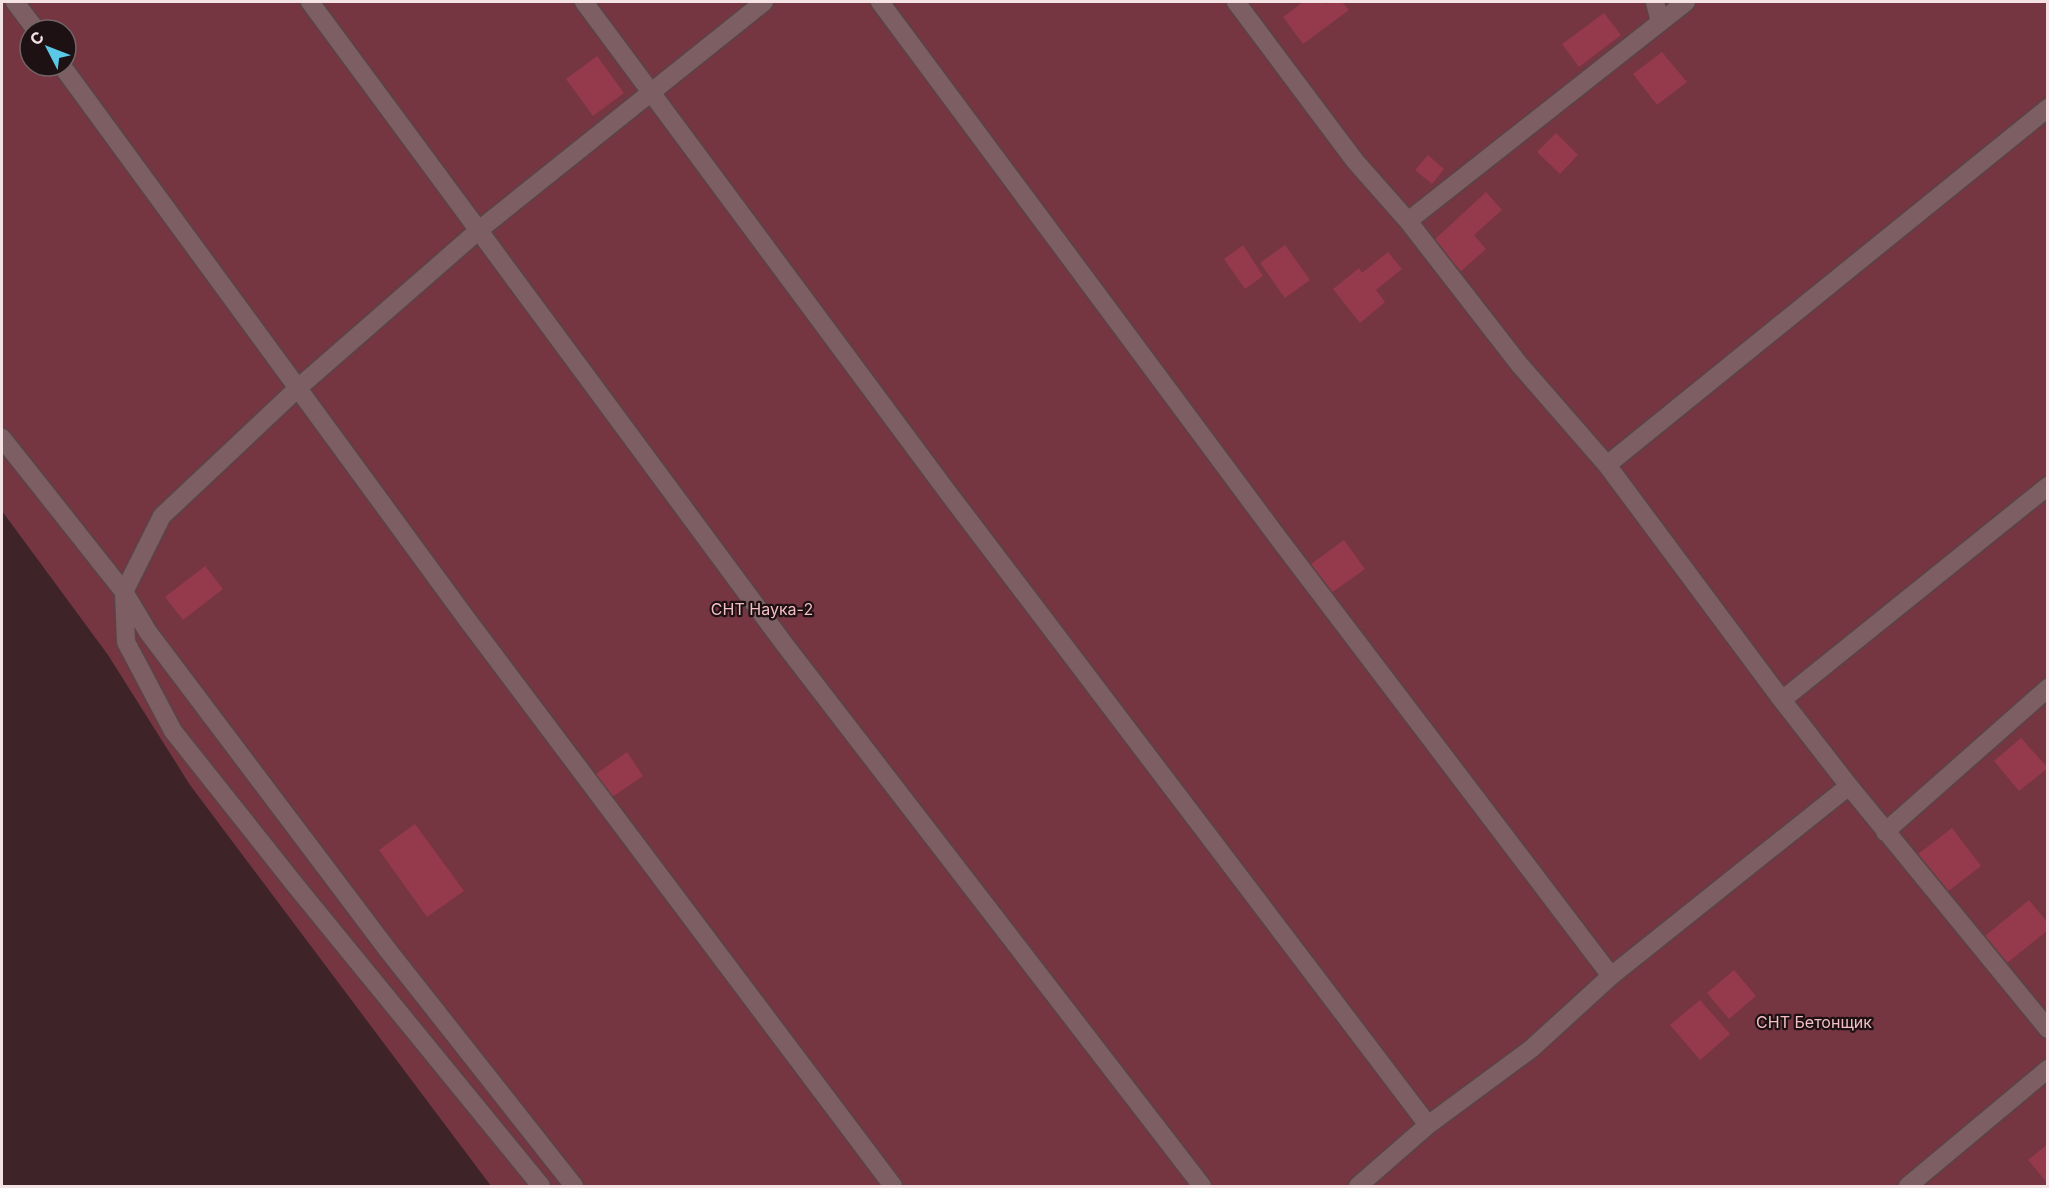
<svg xmlns="http://www.w3.org/2000/svg" width="2049" height="1188" viewBox="0 0 2049 1188" font-family="Inter,sans-serif">
<rect width="100%" height="100%" fill="#3e2428"/>
<!-- green -->
<path fill="#753541" fill-rule="evenodd" d="M 2,2 L 2047,2 L 2047,1186 L 491,1186 L 190,785 L 108,655 L 2,511 ZM 30,30 L 66,30 L 66,66 L 30,66 Z"/>
<!-- building -->
<path fill="#953a4d" d="M 1303,2 L 1324,2 L 1326,4 L 1330,2 L 1342,2 L 1349,10 L 1303,44 L 1283,17 Z
M 1604,13 L 1621,35 L 1579,67 L 1562,44 Z
M 1662,52 L 1687,82 L 1657,105 L 1633,74 Z
M 597,56 L 624,93 L 593,116 L 566,79 Z
M 1556,133 L 1578,155 L 1560,174 L 1537,152 Z
M 1428,155 L 1444,169 L 1432,184 L 1415,170 Z
M 1486,192 L 1502,210 L 1474,235 L 1486,249 L 1461,271 L 1433,241 Z
M 1243,245 L 1263,276 L 1245,289 L 1224,259 Z
M 1285,245 L 1310,280 L 1285,298 L 1260,263 Z
M 1388,252 L 1402,269 L 1376,290 L 1385,302 L 1360,323 L 1333,289 L 1359,268 L 1362,273 Z
M 1344,540 L 1365,569 L 1327,596 L 1307,567 Z
M 205,566 L 223,589 L 183,620 L 165,597 Z
M 2021,738 L 2048,768 L 2019,791 L 1994,761 Z
M 627,752 L 643,776 L 612,797 L 596,774 Z
M 415,824 L 464,891 L 427,917 L 379,850 Z
M 1952,828 L 1981,866 L 1947,892 L 1918,854 Z
M 2029,900 L 2048,923 L 2048,930 L 2007,963 L 1985,936 Z
M 1734,970 L 1756,996 L 1729,1019 L 1707,993 Z
M 1700,1000 L 1730,1034 L 1700,1060 L 1670,1025 Z
M 2048,1144 L 2048,1184 L 2028,1160 Z"/>
<g fill="none" stroke-linecap="round" stroke-linejoin="round">
<defs>
<path id="minor" d="M 15,2 L 36,30
M 310,2 L 785,645 L 1202,1186
M 584,2 L 946,490 L 1428,1125 L 1531,1049 L 1611,976
M 880,2 L 1276,535 L 1611,976 L 1849,786
M 1236,2 L 1355,161 L 1408,221 L 1519,364 L 1607,465 L 1782,700 L 1849,786 L 2048,1029
M 1655,2 L 1660,22
M 62,66 L 466,618 L 893,1186
M 1408,221 L 1686,2
M 2,438 L 124,592 L 148,632 L 387,949 L 574,1186
M 1607,465 L 2048,108
M 1782,700 L 2048,486
M 1885,832 L 2048,688
M 541,1186 L 296,886 L 173,731 L 126,642 L 124,592 L 162,516 L 298,388 L 479,230 L 764,2
M 1358,1186 L 1428,1125
M 1908,1186 L 2048,1069"/>
</defs>
<!-- minor casing -->
<use href="#minor" stroke="#594447" stroke-width="21"/>
<!-- minor -->
<use href="#minor" stroke="#7d5f63" stroke-width="18"/>
</g>
<g text-anchor="middle" dominant-baseline="central" stroke-width="4.5" stroke-linejoin="round" paint-order="stroke">
<!-- park labels -->
<g font-size="16" fill="#f3bec4" stroke="#1d1113">
<text x="762" y="609">СНТ Наука-2</text>
<text x="1814" y="1022">СНТ Бетонщик</text>
</g>
</g>
<!-- border -->
<rect width="2049" height="1188" fill="none" stroke="#f4e2e4" stroke-width="6"/>
<!-- north arrow -->
<g transform="translate(48 48) rotate(312)"><circle r="28" fill="#1d1113" stroke="#736567" stroke-width="1.5"/>
<path d="M0-4.5L10 22L0 15L-10 22Z" fill="#5bc8e7"/>
<text y="-9" font-size="16" font-weight="bold" text-anchor="middle" fill="#f4e2e4">С</text>
</g>
</svg>
